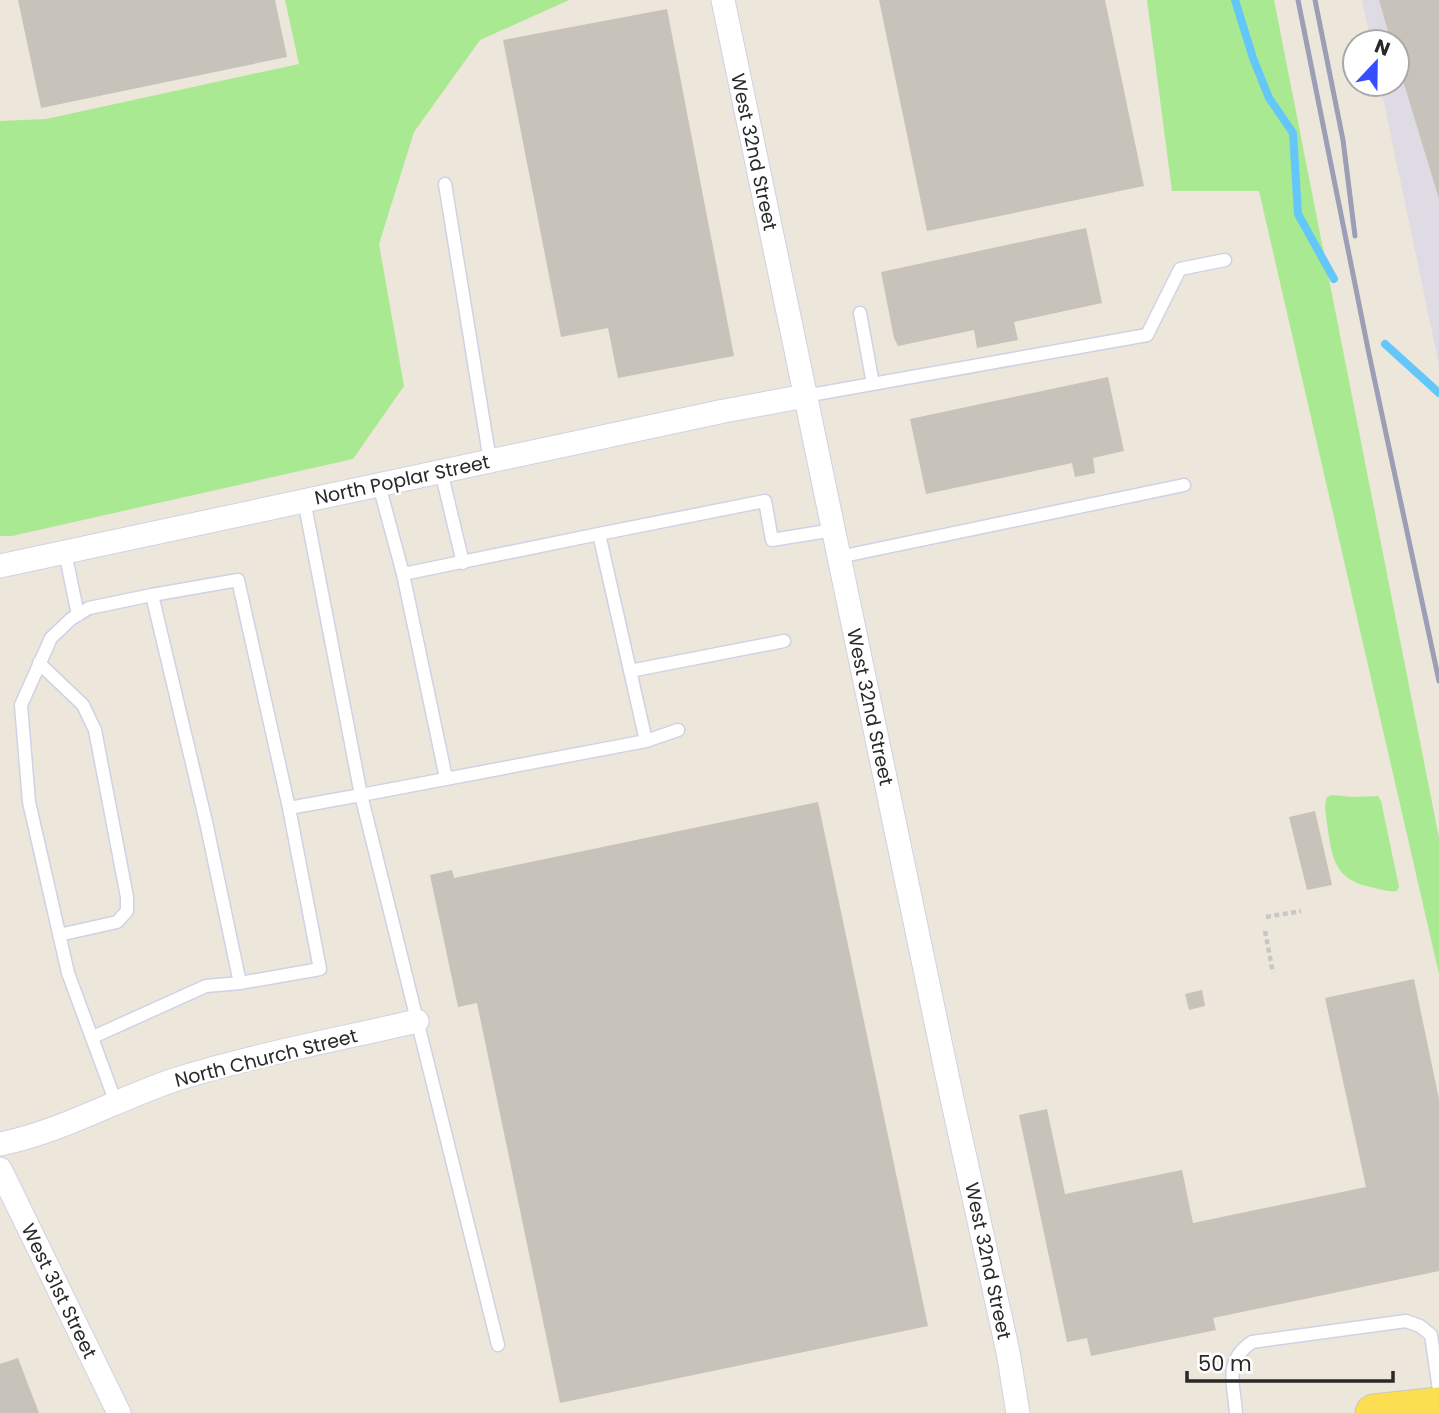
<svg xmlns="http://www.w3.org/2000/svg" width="1439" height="1413" viewBox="0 0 1439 1413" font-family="Poppins,sans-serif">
<rect width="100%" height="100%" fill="#ede6da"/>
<!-- industrial -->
<path fill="#dfdbe5" d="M 1362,0 L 1439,0 L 1439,365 L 1380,84 L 1397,84 L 1397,42 L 1371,42 Z"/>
<!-- green -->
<path fill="#a9e991" d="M 285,0 L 569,0 L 480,40 L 414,132 L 379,244 L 404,386 L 353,459 L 12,536 L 0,536 L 0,121 L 46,119 L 299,64 Z
M 1147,0 L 1274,0 L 1439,838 L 1439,974 L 1259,191 L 1172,191 Z
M 1332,795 L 1353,797 L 1378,796 L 1381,801 L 1399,887 L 1397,891 C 1390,892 1383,890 1375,888 C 1339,881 1333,866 1328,831 C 1327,819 1323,808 1327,797 Z"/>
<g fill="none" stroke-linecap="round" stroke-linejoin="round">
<!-- stream -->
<path stroke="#63c7f9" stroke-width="8" d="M 1235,0 L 1253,58 L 1269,98 L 1293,133 L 1298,214 L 1334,279
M 1385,344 L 1439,393"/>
</g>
<!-- building -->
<path fill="#c8c3ba" d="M 18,0 L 275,0 L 287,57 L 41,108 Z
M 879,0 L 1105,0 L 1144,186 L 927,231 Z
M 1379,0 L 1439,0 L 1439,199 L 1397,61 L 1397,42 L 1391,42 Z
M 667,9 L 734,356 L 618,378 L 608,328 L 561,337 L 503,40 Z
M 1086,228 L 1102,303 L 1014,322 L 1018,340 L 977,348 L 974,330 L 898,346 L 894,338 L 881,272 Z
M 1108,377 L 1124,451 L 1093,458 L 1095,473 L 1075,477 L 1072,463 L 926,494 L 910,419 Z
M 818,802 L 928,1326 L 560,1403 L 477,1003 L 458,1007 L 430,875 L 452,870 L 454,878 Z
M 1315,811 L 1332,885 L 1307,890 L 1289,817 Z
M 1414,979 L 1439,1099 L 1439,1271 L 1213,1318 L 1216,1330 L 1091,1356 L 1087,1338 L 1067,1342 L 1019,1115 L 1047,1109 L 1065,1194 L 1182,1170 L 1193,1223 L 1366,1187 L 1325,998 Z
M 1202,990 L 1205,1006 L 1189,1010 L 1185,994 Z
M 18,1358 L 39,1413 L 0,1413 L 0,1364 Z"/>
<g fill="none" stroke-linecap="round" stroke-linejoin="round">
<defs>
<path id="lane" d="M 445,184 L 490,461
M 860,313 L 873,384
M 805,396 L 1147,335 L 1180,269 L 1225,260
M 441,471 L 463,563
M 379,485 L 403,574
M 304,500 L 361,795 L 646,741 L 678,730
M 65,552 L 78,615
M 839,557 L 1184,485
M 238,580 L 289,808 L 320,969 L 240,983 L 206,822 L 152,595 Z
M 39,663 L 83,705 L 95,730 L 127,897 L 127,911 L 117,922 L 59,935
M 630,671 L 784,641
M 646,741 L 599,534 L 765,501 L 772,540 L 833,530
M 446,778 L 403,574 L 599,534
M 289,808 L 361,795 L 498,1345
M 93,1037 L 206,986 L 240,983
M 116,1103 L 68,973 L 29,802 L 21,705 L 51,638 L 71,619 L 89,608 L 152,595
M 1236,1413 C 1234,1383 1223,1362 1252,1342 L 1406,1321 L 1420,1326 L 1431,1335 L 1439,1390"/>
<path id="street" d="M 723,0 L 951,1094 L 1008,1352 L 1018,1413
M 0,566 L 724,411 L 805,396
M 0,1144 C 61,1132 115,1100 174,1080 C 253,1055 336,1040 417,1021
M 0,1169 L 119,1413"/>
<path id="primary" d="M 1374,1413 L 1439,1406"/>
</defs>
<!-- lane casing -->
<use href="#lane" stroke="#cfd2e4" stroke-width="15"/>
<!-- street casing -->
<use href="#street" stroke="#cfd2e4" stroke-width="25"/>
<!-- primary casing -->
<use href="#primary" stroke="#c7c7c7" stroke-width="39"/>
<!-- path -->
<path stroke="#c7c7c7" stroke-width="4.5" stroke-dasharray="5 3.5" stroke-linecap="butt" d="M 1266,917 L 1301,911
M 1265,931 L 1273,973"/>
<!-- lane -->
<use href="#lane" stroke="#fff" stroke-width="12"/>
<!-- street -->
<use href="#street" stroke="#fff" stroke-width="23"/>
<!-- primary -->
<use href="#primary" stroke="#fcdf50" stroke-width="37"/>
<!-- rail -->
<path stroke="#9c9eb6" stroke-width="5" d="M 1298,0 L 1369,354 L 1439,681
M 1315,0 L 1343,140 L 1355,236"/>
</g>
<g text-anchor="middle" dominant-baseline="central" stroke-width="5" stroke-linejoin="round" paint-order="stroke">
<!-- street labels -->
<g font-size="19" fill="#292929" stroke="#fff">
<text transform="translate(754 152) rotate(78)">West 32nd Street</text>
<text transform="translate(402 480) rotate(-12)">North Poplar Street</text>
<text transform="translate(870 707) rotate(78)">West 32nd Street</text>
<text transform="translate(266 1058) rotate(-14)">North Church Street</text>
<text transform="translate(988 1261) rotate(78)">West 32nd Street</text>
<text transform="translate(59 1291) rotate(64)">West 31st Street</text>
</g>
</g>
<!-- north arrow -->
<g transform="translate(1376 63) rotate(22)"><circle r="33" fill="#ffffff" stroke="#a9a9a9" stroke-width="2"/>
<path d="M0-5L12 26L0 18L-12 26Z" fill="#354eff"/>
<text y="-10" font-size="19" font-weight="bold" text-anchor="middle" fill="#292929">N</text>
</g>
<!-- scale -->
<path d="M1187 1371v10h206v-10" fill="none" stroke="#292929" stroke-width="3.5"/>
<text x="1198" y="1371" font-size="21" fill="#292929" stroke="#ffffff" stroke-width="5" paint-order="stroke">50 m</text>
</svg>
